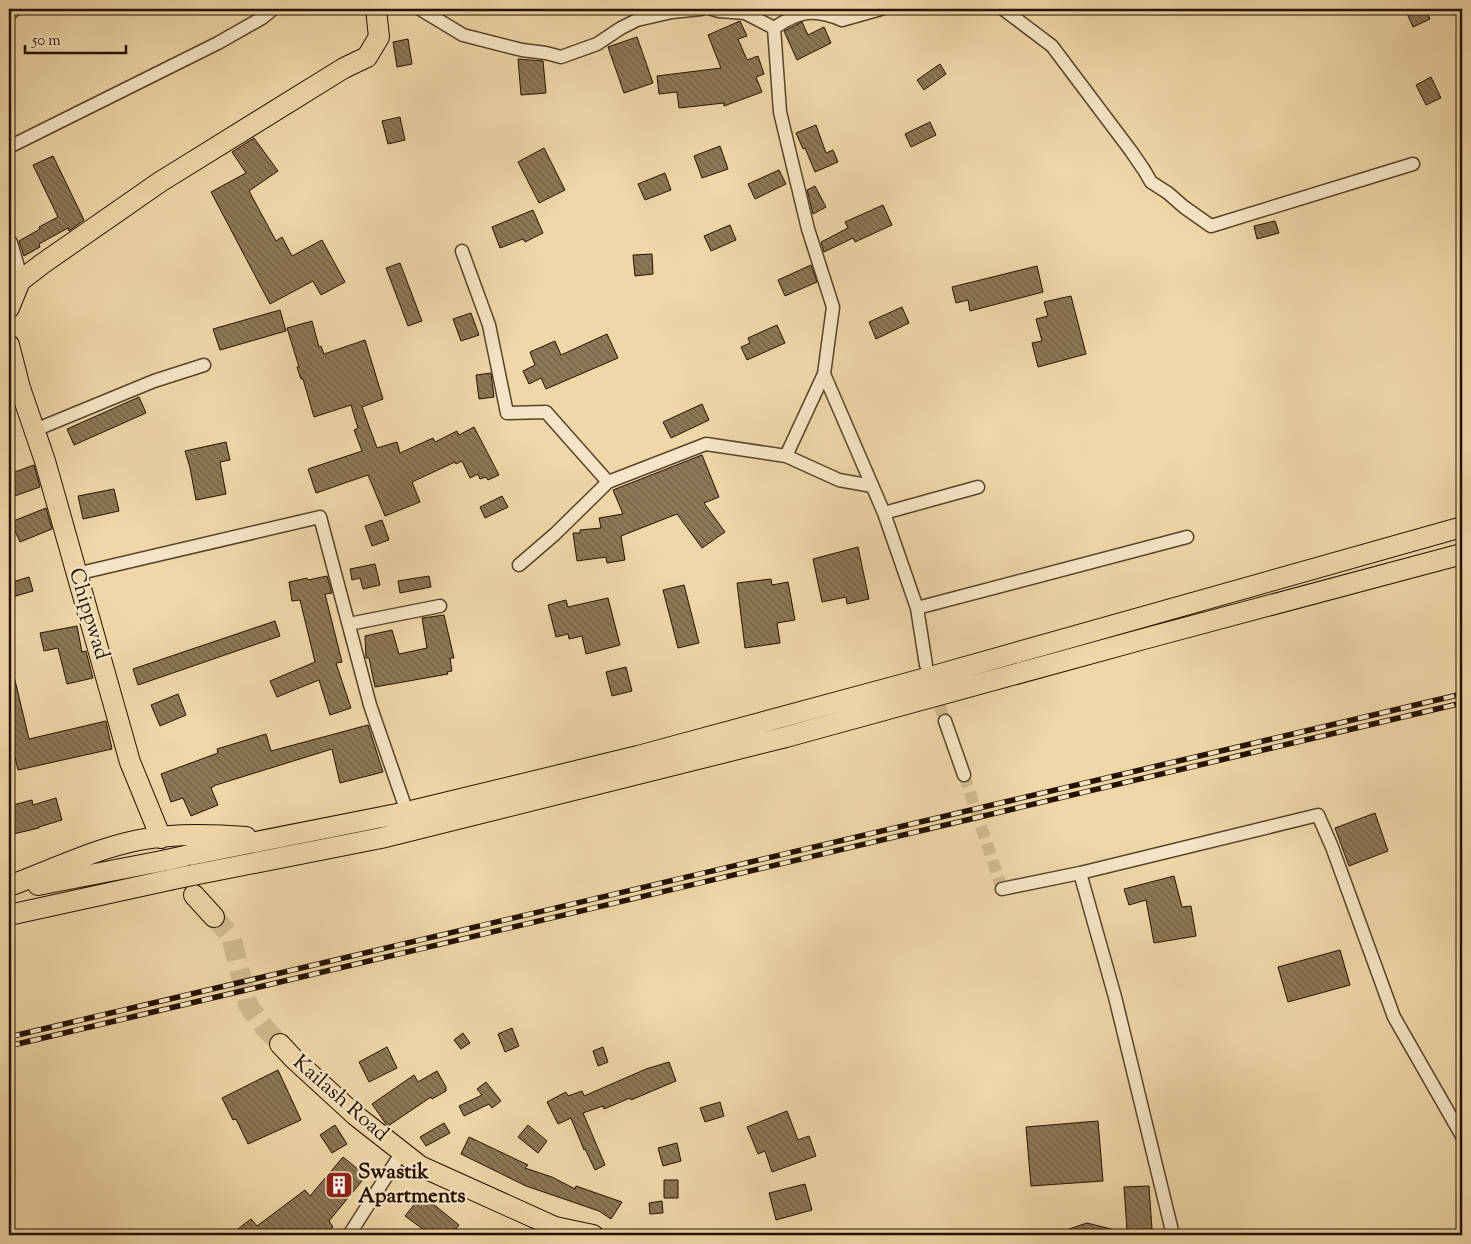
<svg xmlns="http://www.w3.org/2000/svg" width="1471" height="1244" viewBox="0 0 1471 1244" font-family="'Sorts Mill Goudy',serif">
<defs>
<pattern id="building-back-hatch" width="6" height="6" patternUnits="userSpaceOnUse" patternTransform="scale(1.25)"><rect width="6" height="6" fill="#8e7857"/><path d="M-1 5l2 2M0 0l6 6M5-1l2 2" fill="none" stroke="#746146"/></pattern>
</defs>
<rect width="100%" height="100%" fill="#efd7a8"/>
<filter id="stains"><feTurbulence type="fractalNoise" baseFrequency=".004" numOctaves="4"/><feColorMatrix values="0 0 0 0 .2 0 0 0 0 .09 0 0 0 0 .02 0 0 0 .5 -.17"/></filter>
<radialGradient id="worn" r=".72"><stop offset=".6" stop-color="#630" stop-opacity="0"/><stop offset="1" stop-color="#630" stop-opacity=".3"/></radialGradient>
<!-- building -->
<path fill="url(#building-back-hatch)" stroke="#241100" d="M 1405,9 L 1426,9 L 1430,19 L 1413,27 Z
M 740,21 L 747,36 L 738,39 L 747,60 L 758,56 L 764,74 L 756,77 L 762,92 L 724,106 L 724,103 L 679,108 L 677,92 L 659,94 L 657,76 L 721,68 L 708,35 Z
M 802,22 L 808,35 L 824,27 L 831,43 L 797,60 L 784,31 Z
M 637,37 L 653,83 L 624,93 L 608,47 Z
M 408,39 L 412,64 L 397,67 L 393,42 Z
M 518,59 L 543,61 L 546,93 L 521,95 Z
M 940,64 L 946,74 L 924,90 L 917,80 Z
M 1431,77 L 1441,98 L 1426,105 L 1416,85 Z
M 400,117 L 405,140 L 388,144 L 382,121 Z
M 930,122 L 936,135 L 911,147 L 905,134 Z
M 816,125 L 826,153 L 833,150 L 838,162 L 815,172 L 805,148 L 803,149 L 796,133 Z
M 254,138 L 278,171 L 249,191 L 276,241 L 282,237 L 292,256 L 322,240 L 345,282 L 321,295 L 313,281 L 270,304 L 211,192 L 246,173 L 232,152 Z
M 720,146 L 728,169 L 702,178 L 694,156 Z
M 544,148 L 565,190 L 539,203 L 518,162 Z
M 53,156 L 84,220 L 69,231 L 68,228 L 39,244 L 40,247 L 24,256 L 19,241 L 40,229 L 39,227 L 58,217 L 33,165 Z
M 779,170 L 786,184 L 755,199 L 748,184 Z
M 665,173 L 671,190 L 645,200 L 638,184 Z
M 815,186 L 826,207 L 813,214 L 807,190 Z
M 883,205 L 892,225 L 855,242 L 853,238 L 824,252 L 821,242 L 848,228 L 845,222 Z
M 533,210 L 543,233 L 525,242 L 523,239 L 500,248 L 492,227 Z
M 1275,221 L 1279,233 L 1257,239 L 1254,226 Z
M 730,225 L 736,240 L 711,251 L 704,236 Z
M 652,254 L 653,274 L 635,276 L 633,255 Z
M 400,263 L 422,321 L 408,326 L 386,268 Z
M 811,265 L 817,282 L 785,296 L 778,280 Z
M 1037,266 L 1043,292 L 970,311 L 968,300 L 956,303 L 952,287 Z
M 1071,296 L 1086,354 L 1038,367 L 1032,343 L 1042,341 L 1036,319 L 1048,316 L 1044,302 Z
M 902,307 L 909,323 L 876,339 L 869,322 Z
M 280,310 L 286,331 L 220,350 L 213,329 Z
M 471,313 L 479,335 L 461,341 L 453,319 Z
M 312,321 L 319,347 L 321,346 L 324,354 L 365,340 L 383,399 L 362,407 L 377,448 L 397,442 L 400,453 L 433,438 L 435,442 L 457,431 L 459,435 L 474,427 L 499,475 L 488,480 L 486,477 L 480,479 L 478,474 L 470,478 L 462,461 L 456,464 L 455,462 L 412,482 L 420,502 L 385,516 L 368,475 L 316,493 L 308,469 L 362,451 L 354,430 L 358,428 L 351,405 L 314,417 L 303,379 L 301,379 L 297,367 L 299,367 L 287,328 Z
M 777,325 L 785,343 L 747,360 L 741,347 L 750,343 L 748,338 Z
M 607,334 L 618,358 L 546,389 L 541,378 L 529,384 L 523,371 L 535,365 L 530,352 L 555,341 L 561,355 Z
M 491,373 L 494,397 L 479,399 L 476,375 Z
M 139,397 L 146,413 L 74,445 L 67,429 Z
M 702,404 L 709,420 L 671,438 L 663,422 Z
M 226,442 L 230,460 L 220,462 L 226,494 L 196,500 L 190,468 L 185,451 Z
M 702,455 L 719,497 L 704,503 L 725,532 L 702,548 L 677,514 L 621,536 L 625,560 L 607,563 L 606,557 L 577,561 L 573,533 L 580,533 L 580,530 L 601,528 L 599,518 L 623,514 L 613,490 Z
M 34,465 L 40,487 L 9,498 L 9,474 Z
M 114,489 L 119,511 L 83,519 L 78,496 Z
M 502,496 L 508,507 L 485,518 L 480,507 Z
M 46,508 L 52,529 L 20,542 L 11,522 Z
M 382,520 L 389,540 L 372,546 L 365,526 Z
M 858,547 L 869,599 L 847,604 L 846,597 L 822,602 L 813,559 Z
M 375,564 L 380,585 L 363,589 L 360,578 L 352,580 L 350,569 Z
M 327,576 L 332,593 L 325,594 L 342,662 L 336,663 L 351,708 L 330,715 L 319,680 L 277,697 L 270,681 L 315,662 L 300,600 L 292,601 L 289,582 L 307,578 L 308,580 Z
M 429,576 L 431,587 L 400,593 L 398,581 Z
M 29,577 L 33,591 L 9,598 L 9,583 Z
M 771,579 L 772,585 L 788,582 L 795,620 L 777,623 L 780,643 L 745,648 L 737,583 Z
M 684,585 L 699,643 L 678,648 L 663,590 Z
M 608,598 L 620,645 L 586,654 L 582,636 L 569,639 L 568,634 L 556,637 L 548,605 L 566,600 L 568,607 Z
M 444,615 L 454,658 L 450,658 L 452,671 L 447,672 L 448,674 L 375,687 L 369,658 L 366,658 L 365,636 L 392,630 L 399,654 L 427,648 L 422,618 Z
M 275,621 L 280,636 L 138,685 L 133,669 Z
M 77,626 L 82,652 L 86,651 L 93,678 L 67,684 L 58,648 L 44,651 L 40,633 Z
M 626,667 L 632,691 L 612,696 L 606,672 Z
M 9,672 L 13,672 L 29,739 L 106,721 L 112,749 L 18,770 L 9,732 Z
M 178,694 L 186,715 L 160,726 L 151,705 Z
M 368,725 L 383,772 L 340,783 L 332,749 L 216,785 L 211,788 L 218,805 L 191,816 L 183,798 L 171,802 L 161,774 L 218,753 L 217,749 L 266,734 L 271,751 Z
M 56,798 L 62,820 L 39,827 L 39,828 L 9,835 L 9,806 L 32,800 L 33,805 Z
M 1375,813 L 1388,851 L 1349,866 L 1335,828 Z
M 1174,876 L 1182,907 L 1191,906 L 1196,936 L 1154,943 L 1146,900 L 1129,905 L 1124,889 Z
M 1340,950 L 1350,985 L 1288,1002 L 1278,967 Z
M 512,1028 L 519,1046 L 505,1052 L 498,1034 Z
M 463,1033 L 470,1043 L 461,1049 L 454,1040 Z
M 387,1047 L 397,1068 L 369,1082 L 359,1062 Z
M 603,1047 L 608,1062 L 598,1066 L 593,1051 Z
M 669,1062 L 676,1081 L 631,1100 L 630,1098 L 604,1109 L 603,1106 L 583,1113 L 605,1165 L 595,1170 L 585,1149 L 584,1150 L 571,1118 L 558,1124 L 547,1102 L 566,1092 L 568,1096 L 582,1091 L 584,1096 L 646,1069 Z
M 278,1070 L 301,1120 L 248,1144 L 236,1119 L 233,1120 L 222,1098 Z
M 437,1071 L 446,1087 L 446,1091 L 432,1099 L 431,1097 L 388,1126 L 386,1124 L 372,1104 L 414,1075 L 418,1082 Z
M 486,1082 L 501,1101 L 492,1108 L 489,1104 L 464,1116 L 459,1106 L 482,1095 L 477,1089 Z
M 720,1102 L 724,1116 L 705,1122 L 700,1108 Z
M 787,1111 L 798,1140 L 809,1136 L 816,1156 L 772,1172 L 765,1151 L 758,1154 L 747,1127 Z
M 1098,1121 L 1103,1181 L 1031,1186 L 1026,1127 Z
M 444,1123 L 450,1133 L 426,1146 L 420,1137 Z
M 335,1125 L 347,1144 L 332,1153 L 320,1135 Z
M 528,1125 L 547,1141 L 538,1153 L 518,1137 Z
M 469,1137 L 528,1165 L 525,1168 L 552,1177 L 575,1189 L 576,1186 L 622,1202 L 611,1219 L 599,1211 L 526,1186 L 461,1154 Z
M 677,1143 L 681,1161 L 663,1166 L 658,1148 Z
M 343,1157 L 366,1176 L 329,1221 L 333,1227 L 323,1235 L 230,1235 L 251,1219 L 257,1226 L 305,1190 L 310,1196 Z
M 664,1180 L 678,1180 L 678,1198 L 664,1198 Z
M 805,1184 L 812,1210 L 776,1220 L 769,1193 Z
M 1149,1186 L 1152,1229 L 1127,1230 L 1124,1187 Z
M 422,1195 L 459,1225 L 451,1235 L 431,1235 L 405,1216 Z
M 662,1201 L 663,1213 L 650,1214 L 649,1203 Z
M 1087,1223 L 1119,1231 L 1118,1235 L 1057,1235 L 1057,1233 Z"/>
<g fill="none" stroke-linecap="round" stroke-linejoin="round">
<!-- minor-tunnel -->
<path stroke="#d1b98f" stroke-width="12" stroke-dasharray="12 6" stroke-linecap="butt" d="M 934,689 L 945,721
M 964,775 L 1002,889"/>
<!-- primary-tunnel -->
<path stroke="#d1b98f" stroke-width="20" stroke-dasharray="20 10" stroke-linecap="butt" d="M 214,917 L 231,936 L 248,1005 L 264,1027 L 280,1044"/>
<defs>
<path id="minor" d="M 420,9 L 463,35 L 522,50 L 546,53 L 561,57 L 597,44 L 621,28 L 637,20 L 672,12 L 701,9
M 712,9 L 719,11 L 745,13 L 774,28 C 799,11 814,8 842,20 L 881,9
M 1003,9 L 1052,46 L 1131,151 L 1144,170 L 1151,182 L 1168,193 L 1184,207 L 1211,226 L 1413,164
M 9,14 L 16,9
M 774,28 L 780,112 L 808,229 L 833,307 L 824,374 L 786,456
M 9,147 L 218,43 L 262,18 L 273,9
M 462,251 L 489,325 L 507,413 L 546,412 L 608,482
M 824,374 L 884,513 L 917,608 L 926,665
M 35,430 L 154,381 L 204,365
M 884,513 L 978,487
M 519,565 L 555,534 L 608,482 L 706,444 L 786,456 L 839,480 L 872,486
M 76,574 L 320,517 L 370,705 L 407,812
M 917,608 L 1187,537
M 349,624 L 440,606
M 945,721 L 964,775
M 1080,873 L 1318,815 L 1332,847 L 1394,1017 L 1462,1136
M 1002,889 L 1080,873 L 1115,997 L 1173,1235
M 349,1235 L 402,1152"/>
<path id="tertiary" d="M 9,243 L 20,281"/>
<path id="primary" d="M 9,308 L 20,281 L 42,264 L 160,182 L 344,68 L 367,57 L 379,37 L 376,9
M 9,345 L 20,388 L 45,461 L 130,762 L 161,838
M 185,856 L 407,812 L 638,756 L 930,677 L 1462,527
M 193,875 L 381,838 L 786,737 L 1151,637 L 1462,554
M 38,885 L 162,861
M 9,886 C 52,870 94,849 139,840 C 174,833 210,834 246,837
M 194,895 L 214,917
M 9,915 L 169,880
M 280,1044 L 294,1059 L 355,1115 L 420,1166 L 555,1227 L 593,1235"/>
</defs>
<!-- minor casing -->
<use href="#minor" stroke="#57422a" stroke-width="15"/>
<!-- tertiary casing -->
<use href="#tertiary" stroke="#57422a" stroke-width="19"/>
<!-- primary casing -->
<use href="#primary" stroke="#241100" stroke-width="22"/>
<!-- minor -->
<use href="#minor" stroke="#f5e5c6" stroke-width="12"/>
<!-- tertiary -->
<use href="#tertiary" stroke="#f5e5c6" stroke-width="16"/>
<!-- primary -->
<use href="#primary" stroke="#efd7a8" stroke-width="20"/>
<defs>
<path id="rail" d="M 9,1037 L 1462,694
M 9,1046 L 1462,703"/>
</defs>
<!-- rail casing -->
<use href="#rail" stroke="#241100" stroke-width="5.5"/>
<!-- rail -->
<use href="#rail" stroke="#f5e5c6" stroke-width="4" stroke-dasharray="11" stroke-linecap="butt"/>
<defs>
<path id="primary-bridge" d="M 162,861 L 185,856
M 169,880 L 193,875"/>
</defs>
<!-- primary-bridge casing -->
<use href="#primary-bridge" stroke="#241100" stroke-width="22" stroke-linecap="butt"/>
<!-- primary-bridge -->
<use href="#primary-bridge" stroke="#efd7a8" stroke-width="20"/>
</g>
<!-- icons -->
<defs>
<symbol id="building-square" viewBox="-11 -11 22 22"><rect x="-9" y="-9" width="18" height="18" rx="4" fill="#8f2418" stroke="#f5e5c6"/><path d="M-4-6H4V6H1V3H-1V6H-4ZM-2.5-4.3h1.7v1.8h-1.7ZM.8-4.3h1.7v1.8H.8ZM-2.5-1h1.7V.8h-1.7ZM.8-1h1.7V.8H.8Z" fill="#fff"/></symbol>
</defs>
<g fill-rule="evenodd">
<use href="#building-square" x="323" y="1169" width="32" height="32"/>
</g>
<g text-anchor="middle" dominant-baseline="central" stroke-width="4.5" stroke-linejoin="round" paint-order="stroke">
<!-- street labels -->
<g font-size="21" fill="#241100" stroke="#f5e5c6">
<text transform="translate(88 614) rotate(73)">Chippwad</text>
<text transform="translate(340 1099) rotate(41)">Kailash Road</text>
</g>
<!-- poi labels -->
<g font-size="21" font-weight="bold" fill="#241100" stroke="#f5e5c6" text-anchor="start">
<text x="358" y="1173">Swastik<tspan x="358" dy="24">Apartments</tspan></text>
</g>
</g>
<!-- margin -->
<rect width="1471" height="1244" fill="none" stroke="#efd7a8" stroke-width="30"/>
<rect x="10" y="10" width="1451" height="1224" fill="none" stroke="#241100" stroke-width="2.5"/>
<rect x="15" y="15" width="1441" height="1214" fill="none" stroke="#241100"/>
<!-- scale -->
<path d="M25 45v8h101v-8" fill="none" stroke="#241100" stroke-width="2.5"/>
<text x="32" y="45" font-size="15" fill="#241100" stroke="#f5e5c6" stroke-width="4" paint-order="stroke">50 m</text>
<rect width="100%" height="100%" filter="url(#stains)"/>
<rect width="100%" height="100%" fill="url(#worn)"/>
</svg>
